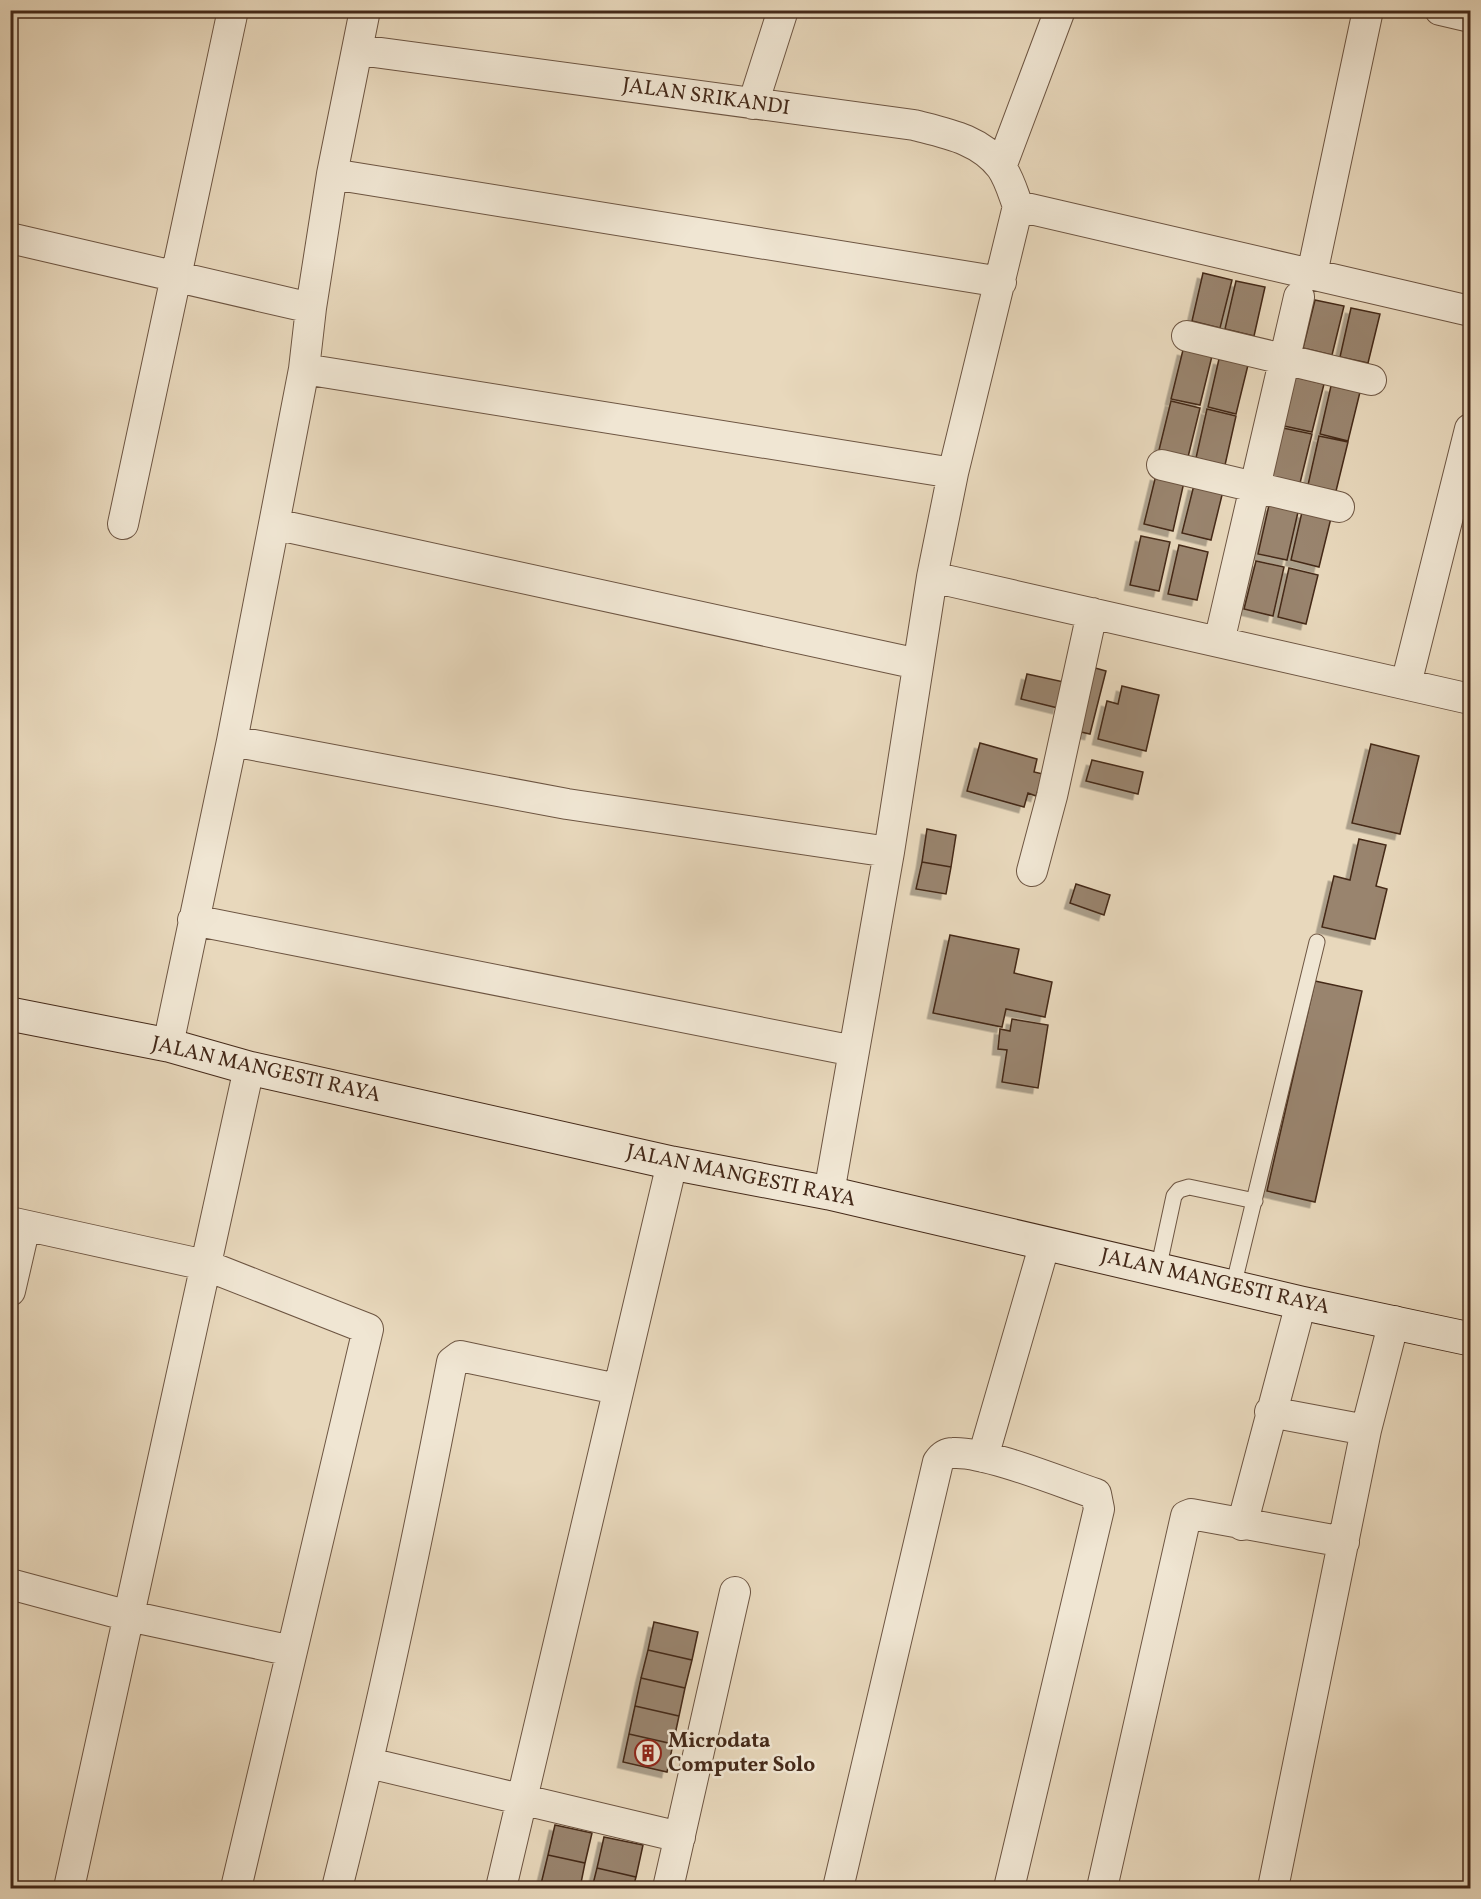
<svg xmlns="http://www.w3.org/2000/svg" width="1481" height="1899" viewBox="0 0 1481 1899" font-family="Vollkorn,serif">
<defs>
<filter id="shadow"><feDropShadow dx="-5.5" dy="5.5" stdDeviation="0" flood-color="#0004"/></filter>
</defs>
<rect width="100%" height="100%" fill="#e8d8bc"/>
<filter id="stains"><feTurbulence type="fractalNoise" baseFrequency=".00333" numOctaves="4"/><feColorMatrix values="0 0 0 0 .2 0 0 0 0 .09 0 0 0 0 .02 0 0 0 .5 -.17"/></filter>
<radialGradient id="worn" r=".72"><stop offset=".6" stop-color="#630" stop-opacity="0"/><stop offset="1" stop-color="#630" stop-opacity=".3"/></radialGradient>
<!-- building -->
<path fill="#99846e" stroke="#442919" stroke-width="1.5" filter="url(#shadow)" d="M 1203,273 L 1232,280 L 1220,328 L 1192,321 Z
M 1236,281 L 1265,287 L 1254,336 L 1225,329 Z
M 1315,300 L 1344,306 L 1332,355 L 1303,348 Z
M 1351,308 L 1380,314 L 1368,363 L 1340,357 Z
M 1183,350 L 1212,356 L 1200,405 L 1171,399 Z
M 1219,359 L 1248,365 L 1236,414 L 1208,407 Z
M 1295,377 L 1324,384 L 1312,432 L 1284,426 Z
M 1331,386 L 1360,392 L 1348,441 L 1320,434 Z
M 1171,401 L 1200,408 L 1188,457 L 1159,450 Z
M 1207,409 L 1236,416 L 1225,465 L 1196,458 Z
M 1283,428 L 1312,434 L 1300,483 L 1272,477 Z
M 1319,436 L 1348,442 L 1336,491 L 1308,485 Z
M 1156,475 L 1184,482 L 1173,531 L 1144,524 Z
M 1194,485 L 1223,491 L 1211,540 L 1182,533 Z
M 1269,505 L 1298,512 L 1287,560 L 1258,554 Z
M 1302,512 L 1331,518 L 1319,567 L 1291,560 Z
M 1141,536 L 1170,542 L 1159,591 L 1130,585 Z
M 1179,545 L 1208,552 L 1197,600 L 1168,594 Z
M 1256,561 L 1284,567 L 1273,616 L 1244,609 Z
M 1289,568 L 1318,575 L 1306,624 L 1278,617 Z
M 1088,666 L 1106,671 L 1090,734 L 1072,730 Z
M 1027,674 L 1064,682 L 1058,708 L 1021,699 Z
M 1122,686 L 1159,695 L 1146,751 L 1098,739 L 1107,701 L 1118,704 Z
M 980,743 L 1037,759 L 1034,772 L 1043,774 L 1036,796 L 1028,793 L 1024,807 L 967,791 Z
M 1371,744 L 1419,756 L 1400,834 L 1352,823 Z
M 1092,760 L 1143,772 L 1138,794 L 1086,781 Z
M 927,829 L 956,835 L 951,867 L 922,862 Z
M 1359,839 L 1386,845 L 1376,886 L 1387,889 L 1375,939 L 1322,927 L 1334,876 L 1350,880 Z
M 922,862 L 951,867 L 946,894 L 916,889 Z
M 1076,884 L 1110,895 L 1104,915 L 1070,903 Z
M 950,935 L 1019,949 L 1014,973 L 1052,982 L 1045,1017 L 1006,1009 L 1002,1027 L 933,1013 Z
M 1315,981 L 1362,991 L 1315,1202 L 1267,1191 Z
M 1012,1019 L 1048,1025 L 1038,1088 L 1002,1082 L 1007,1050 L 998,1049 L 1000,1029 L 1010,1031 Z
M 654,1622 L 698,1632 L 692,1660 L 648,1650 Z
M 648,1650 L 692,1660 L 685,1688 L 641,1678 Z
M 641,1678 L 685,1688 L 679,1716 L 635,1706 Z
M 635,1706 L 679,1716 L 673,1744 L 629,1734 Z
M 629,1734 L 673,1744 L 667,1772 L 623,1762 Z
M 555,1825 L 592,1833 L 585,1863 L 548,1855 Z
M 604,1837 L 643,1845 L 636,1877 L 597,1868 Z
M 548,1855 L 585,1863 L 580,1888 L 559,1888 L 541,1884 Z
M 597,1868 L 636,1877 L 633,1888 L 592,1888 Z"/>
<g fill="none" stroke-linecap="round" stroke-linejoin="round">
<defs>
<path id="lane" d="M 1158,1270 L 1174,1196 L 1179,1190 L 1189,1187 L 1255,1201
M 1233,1287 L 1317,942"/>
<path id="street" d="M 1440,10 L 1470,17
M 359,50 L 914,125 C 945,133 980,139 1001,167 C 1009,178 1013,193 1018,206
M 753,104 L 783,10
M 1001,167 L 1060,10
M 332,174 L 1001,282
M 10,238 L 311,308
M 1312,274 L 1368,10
M 1187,336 L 1371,380
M 304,369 L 953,473
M 1162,465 L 1339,507
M 123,524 L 233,10
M 274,524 L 918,664
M 932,577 L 1470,699
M 1219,642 L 1299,297
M 1406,684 L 1470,429
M 232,741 L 567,804 L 889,852
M 1032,871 L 1052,796 L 1092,613
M 193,920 L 854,1051
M 168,1045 L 232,741 L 304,369 L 311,308 L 332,174 L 365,10
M 829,1193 L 889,852 L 932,577 L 953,473 L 1018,206 L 1470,311
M 10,1222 L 205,1265 L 368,1329 L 236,1888
M 10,1291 L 25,1226
M 1270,1412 L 1366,1430
M 983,1457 L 1045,1243
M 1242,1525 L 1301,1303
M 10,1584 L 129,1616 L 292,1651
M 369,1763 L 680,1837
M 69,1888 L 249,1068
M 337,1888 C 381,1714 418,1539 452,1362 L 460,1356 L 617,1389
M 501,1888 L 672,1163
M 668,1888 L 735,1592
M 838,1888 L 938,1462 C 942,1456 946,1453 953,1453 C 985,1451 1063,1483 1096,1494 L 1099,1509 L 1009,1888
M 1102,1888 L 1186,1516 L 1191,1514 L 1344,1542
M 1273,1888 L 1366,1430 L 1394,1321"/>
<path id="secondary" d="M 10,1014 L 168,1045 L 249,1068 L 672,1163 L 829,1193 L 1301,1303 L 1470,1339"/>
</defs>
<!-- lane casing -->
<use href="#lane" stroke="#6d5542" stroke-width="17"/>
<!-- street casing -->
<use href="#street" stroke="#6d5542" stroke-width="32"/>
<!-- secondary casing -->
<use href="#secondary" stroke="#442919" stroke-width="35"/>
<!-- lane -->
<use href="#lane" stroke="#f0e6d3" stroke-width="15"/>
<!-- street -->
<use href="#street" stroke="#f0e6d3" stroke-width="30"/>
<!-- secondary -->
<use href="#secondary" stroke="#f0e6d3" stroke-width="33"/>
</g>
<!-- icons -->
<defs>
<symbol id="building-ring" viewBox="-11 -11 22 22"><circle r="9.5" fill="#f0e6d3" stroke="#8f2418" stroke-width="1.5"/><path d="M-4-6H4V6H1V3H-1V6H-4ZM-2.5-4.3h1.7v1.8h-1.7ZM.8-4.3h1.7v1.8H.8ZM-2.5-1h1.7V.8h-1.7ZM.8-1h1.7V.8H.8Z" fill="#8f2418"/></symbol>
</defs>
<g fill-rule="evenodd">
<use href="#building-ring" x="633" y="1738" width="30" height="30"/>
</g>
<g text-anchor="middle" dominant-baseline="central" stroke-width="5" stroke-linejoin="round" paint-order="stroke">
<!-- street labels -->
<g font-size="21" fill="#442919" stroke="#f0e6d3">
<text transform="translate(706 97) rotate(8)">JALAN SRIKANDI</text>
<text transform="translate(266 1070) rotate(13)">JALAN MANGESTI RAYA</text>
<text transform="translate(741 1176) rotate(12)">JALAN MANGESTI RAYA</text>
<text transform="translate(1215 1282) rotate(13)">JALAN MANGESTI RAYA</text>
</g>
<!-- poi labels -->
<g font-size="21" font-weight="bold" fill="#442919" stroke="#f0e6d3" text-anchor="start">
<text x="668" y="1741">Microdata<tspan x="668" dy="24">Computer Solo</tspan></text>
</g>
</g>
<!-- margin -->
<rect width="1481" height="1899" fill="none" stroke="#e8d8bc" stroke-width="36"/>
<rect x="12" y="12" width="1457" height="1875" fill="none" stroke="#442919" stroke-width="3"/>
<rect x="18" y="18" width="1445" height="1863" fill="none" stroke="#442919" stroke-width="1.5"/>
<rect width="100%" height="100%" filter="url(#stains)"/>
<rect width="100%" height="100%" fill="url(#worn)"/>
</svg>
